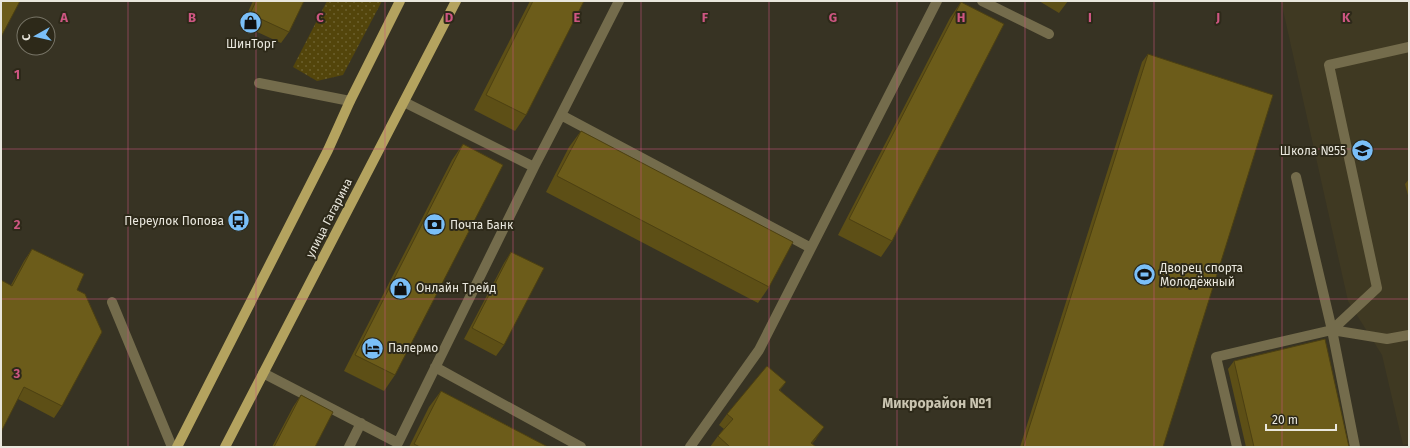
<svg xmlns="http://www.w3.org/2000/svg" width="1410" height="448" viewBox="0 0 1410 448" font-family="'Fira Sans',sans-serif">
<defs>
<pattern id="grass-dots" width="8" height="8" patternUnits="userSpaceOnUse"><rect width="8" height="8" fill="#53450b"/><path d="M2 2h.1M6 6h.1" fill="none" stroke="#6c602e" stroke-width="1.8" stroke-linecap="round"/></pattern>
</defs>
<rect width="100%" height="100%" fill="#373323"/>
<!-- built -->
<path fill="#3f3922" d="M 1281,1 L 1409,1 L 1409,444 L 1403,445 L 1382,355 L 1348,301 Z"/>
<!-- grass -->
<path fill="url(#grass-dots)" d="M 327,1 L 382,1 L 343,75 L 317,81 L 293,67 Z"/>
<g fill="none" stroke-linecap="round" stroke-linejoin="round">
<!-- service -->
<path stroke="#746c4c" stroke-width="10" d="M 982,1 L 1049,34
M 259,83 L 350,101
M 404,102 L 534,167 L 561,115 L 811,248
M 561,115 L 619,1
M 1296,177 L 1332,330 L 1355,447
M 112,302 L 172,447
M 1332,330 L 1387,339 L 1409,335
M 435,367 L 581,447
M 263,373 L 398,443 L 534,167
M 349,447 L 361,423
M 690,447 L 759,350 L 937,1
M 1237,447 L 1216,357 L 1332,330 L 1377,288 L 1329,65 L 1409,47"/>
<!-- primary -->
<path stroke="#b4a35f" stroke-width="10" d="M 177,447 L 328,150 L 350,101 L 400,1
M 225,447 L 456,1"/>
</g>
<!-- wall -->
<path fill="#5d4f16" d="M 253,1 L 304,1 L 289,32 L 281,43 L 242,25 Z
M 530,1 L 584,1 L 526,115 L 515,131 L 474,110 Z
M 1039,1 L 1068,1 L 1059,13 Z
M 961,2 L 892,241 L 881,257 L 838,235 L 950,18 Z
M 1148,54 L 1163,447 L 1020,447 L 1142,62 Z
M 581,131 L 769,287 L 758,303 L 546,192 L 569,147 Z
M 463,144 L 395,375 L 384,391 L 344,371 L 452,160 Z
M 1409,179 L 1409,199 L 1405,184 Z
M 32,249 L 77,290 L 62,406 L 54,418 L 18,399 L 11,285 L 24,261 Z
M 511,252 L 504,345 L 496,356 L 464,339 L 504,263 Z
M 1234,361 L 1349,447 L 1246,447 L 1228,369 Z
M 786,382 L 780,390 L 816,439 L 812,444 L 816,447 L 710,447 L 718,436 L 724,429 L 719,425 L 727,414 Z
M 441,391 L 548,447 L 409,447 L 429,407 Z
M 301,395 L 315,447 L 272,447 L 293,407 Z"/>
<!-- shaded-wall -->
<path fill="#4c4012" d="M 824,427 L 816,439 L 809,447 L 811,443 Z"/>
<!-- building -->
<path fill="#6c5c1a" stroke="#4c4012" d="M 1,1 L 20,1 L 1,37 Z
M 256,1 L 304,1 L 289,32 L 250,14 Z
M 533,1 L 584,1 L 526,115 L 486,95 Z
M 961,2 L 1004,24 L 892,241 L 849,219 Z
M 1148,54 L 1273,95 L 1163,447 L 1023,447 Z
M 581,131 L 793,242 L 769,287 L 557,176 Z
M 463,144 L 503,165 L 395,375 L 355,355 Z
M 32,249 L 84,274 L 77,290 L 85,294 L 102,332 L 62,406 L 24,387 L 1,432 L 1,280 L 12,286 Z
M 511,252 L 544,268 L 504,345 L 472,328 Z
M 1325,339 L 1349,447 L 1254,447 L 1234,361 Z
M 767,366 L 786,382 L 779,390 L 824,427 L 811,443 L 816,447 L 730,447 L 718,436 L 733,419 L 727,414 Z
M 441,391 L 548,447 L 420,447 L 414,444 Z
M 301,395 L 333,412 L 315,447 L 274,447 Z"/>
<!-- grid -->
<path fill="none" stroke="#ce5682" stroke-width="1" stroke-opacity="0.55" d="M 128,1 L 128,447M 256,1 L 256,447M 385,1 L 385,447M 513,1 L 513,447M 641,1 L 641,447M 769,1 L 769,447M 897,1 L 897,447M 1025,1 L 1025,447M 1154,1 L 1154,447M 1282,1 L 1282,447M 1,149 L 1409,149M 1,299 L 1409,299"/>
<!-- icons -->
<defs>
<symbol id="shop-disc" viewBox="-11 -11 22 22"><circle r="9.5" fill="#7abff8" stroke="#2d2919"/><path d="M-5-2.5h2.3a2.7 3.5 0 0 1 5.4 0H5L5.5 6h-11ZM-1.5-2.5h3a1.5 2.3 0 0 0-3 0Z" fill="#111"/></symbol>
<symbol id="school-disc" viewBox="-11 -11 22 22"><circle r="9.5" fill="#7abff8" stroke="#2d2919"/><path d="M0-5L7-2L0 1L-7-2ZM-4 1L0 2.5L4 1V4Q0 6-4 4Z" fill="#111"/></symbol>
<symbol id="bus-disc" viewBox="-11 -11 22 22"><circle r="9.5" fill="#7abff8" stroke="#2d2919"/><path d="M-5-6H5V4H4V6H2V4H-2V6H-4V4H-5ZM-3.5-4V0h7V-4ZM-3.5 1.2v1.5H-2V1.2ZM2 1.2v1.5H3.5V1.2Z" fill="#111"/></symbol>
<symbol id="bank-disc" viewBox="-11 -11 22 22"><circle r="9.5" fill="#7abff8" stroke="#2d2919"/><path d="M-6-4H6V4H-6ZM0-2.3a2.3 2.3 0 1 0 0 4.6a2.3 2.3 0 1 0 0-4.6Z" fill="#111"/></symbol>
<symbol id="stadium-disc" viewBox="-11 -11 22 22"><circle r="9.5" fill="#7abff8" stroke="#2d2919"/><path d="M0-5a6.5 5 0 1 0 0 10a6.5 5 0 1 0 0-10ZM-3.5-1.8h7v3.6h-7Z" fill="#111"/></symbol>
<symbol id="hotel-disc" viewBox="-11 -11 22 22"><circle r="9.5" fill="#7abff8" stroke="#2d2919"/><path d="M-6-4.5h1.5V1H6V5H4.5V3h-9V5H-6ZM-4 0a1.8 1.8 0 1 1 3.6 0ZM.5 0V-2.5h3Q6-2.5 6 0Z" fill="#111"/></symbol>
</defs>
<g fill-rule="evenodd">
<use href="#shop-disc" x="238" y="10" width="25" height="25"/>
<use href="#school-disc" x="1350" y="138" width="25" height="25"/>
<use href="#bus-disc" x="226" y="208" width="25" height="25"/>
<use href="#bank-disc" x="422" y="212" width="25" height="25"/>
<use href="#stadium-disc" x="1132" y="262" width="25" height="25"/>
<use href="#shop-disc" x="388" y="276" width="25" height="25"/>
<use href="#hotel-disc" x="360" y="336" width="25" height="25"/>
</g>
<g text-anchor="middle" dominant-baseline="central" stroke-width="4" stroke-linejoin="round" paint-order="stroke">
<!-- poi labels -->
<g font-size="12" fill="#e9e7dd" stroke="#2d2919" text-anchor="start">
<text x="251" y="44" text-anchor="middle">ШинТорг</text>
<text x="1346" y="151" text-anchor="end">Школа №55</text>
<text x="224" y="221" text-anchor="end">Переулок Попова</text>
<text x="450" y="225">Почта Банк</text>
<text x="1160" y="268">Дворец спорта<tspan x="1160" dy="14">Молодёжный</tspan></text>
<text x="416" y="288">Онлайн Трейд</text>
<text x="388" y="348">Палермо</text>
</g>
<!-- street labels -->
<g font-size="12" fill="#e9e7dd" stroke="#2d2919">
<text transform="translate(329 218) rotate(-63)">улица Гагарина</text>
</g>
<!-- quarter labels -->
<g font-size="14" font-weight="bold" fill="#c9c4b0" stroke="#2d2919">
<text x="937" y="403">Микрорайон №1</text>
</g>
</g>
<g font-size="13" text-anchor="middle" font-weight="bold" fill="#ce5682" stroke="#2d2919" stroke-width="4" stroke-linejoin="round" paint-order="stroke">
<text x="64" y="22">A</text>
<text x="192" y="22">B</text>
<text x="320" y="22">C</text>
<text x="449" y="22">D</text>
<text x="577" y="22">E</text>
<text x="705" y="22">F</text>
<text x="833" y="22">G</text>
<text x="961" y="22">H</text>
<text x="1090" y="22">I</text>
<text x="1218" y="22">J</text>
<text x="1346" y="22">K</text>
<text x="17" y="79">1</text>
<text x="17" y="229">2</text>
<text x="17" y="378">3</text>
</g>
<!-- border -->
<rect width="1410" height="448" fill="none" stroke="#e9e7dd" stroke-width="4"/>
<!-- north arrow -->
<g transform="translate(36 36) rotate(262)"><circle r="19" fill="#2d2919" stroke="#787567"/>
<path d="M0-3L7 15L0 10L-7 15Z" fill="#7abff8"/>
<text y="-6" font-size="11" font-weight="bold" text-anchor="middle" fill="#e9e7dd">С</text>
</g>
<!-- scale -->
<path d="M1266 424v6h70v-6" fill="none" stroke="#e9e7dd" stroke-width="2"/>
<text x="1272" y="424" font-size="12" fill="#e9e7dd" stroke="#2d2919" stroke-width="3" paint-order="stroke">20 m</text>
</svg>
